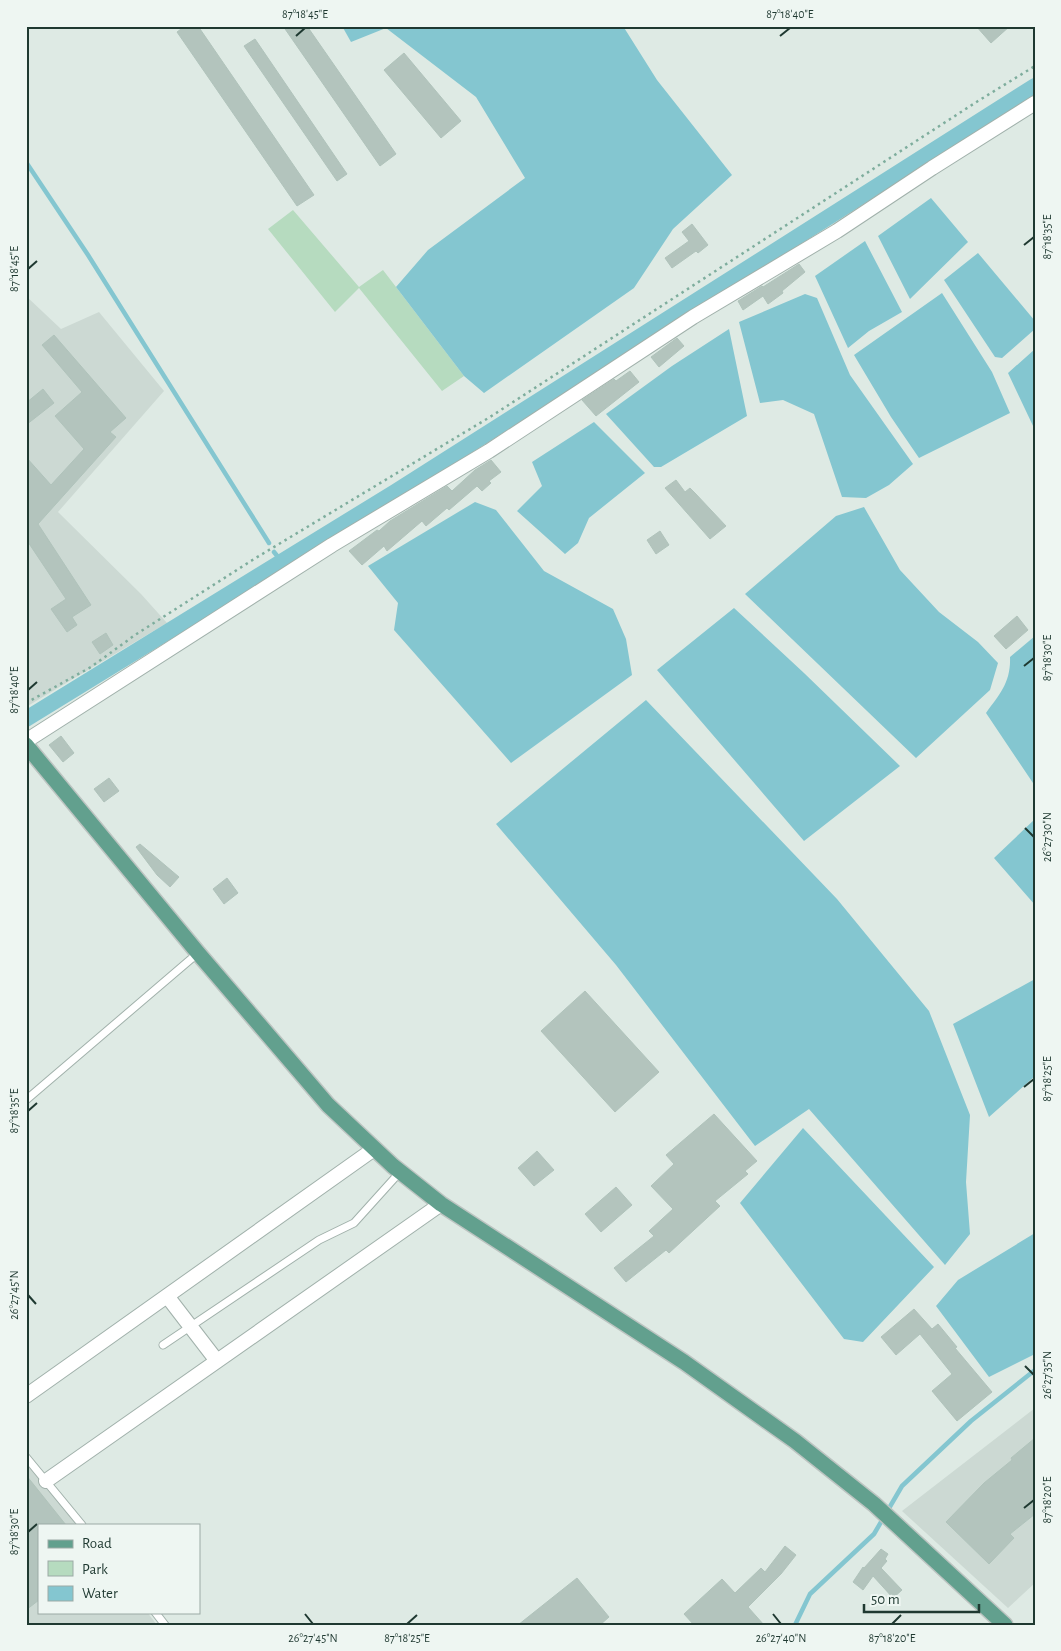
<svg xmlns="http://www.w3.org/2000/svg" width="1061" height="1651" viewBox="0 0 1061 1651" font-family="'Alegreya Sans',sans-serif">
<rect width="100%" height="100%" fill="#deeae4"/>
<!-- built -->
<path fill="#ccd9d3" d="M 26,296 L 61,329 L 99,312 L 164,391 L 58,512 L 141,594 L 167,623 L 26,707 Z
M 1035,1408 L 1035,1583 L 1008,1608 L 902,1511 Z
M 26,1460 L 77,1525 L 39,1525 L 39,1612 L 147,1612 L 157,1625 L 26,1625 Z"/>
<!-- green -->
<path fill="#b6dbbf" d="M 293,210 L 359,287 L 383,270 L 464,376 L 442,391 L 359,288 L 335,312 L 268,229 Z"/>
<!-- water -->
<path fill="#84c6d0" d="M 342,26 L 623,26 L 657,80 L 732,175 L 673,229 L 634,288 L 484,393 L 464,376 L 396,287 L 428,250 L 525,178 L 476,97 L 386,28 L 351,42 Z
M 931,198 L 968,242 L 910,299 L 878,236 Z
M 865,241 L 902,312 L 869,331 L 848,348 L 815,276 Z
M 978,253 L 1035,321 L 1035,329 L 1002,358 L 995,357 L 944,280 Z
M 942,293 L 992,372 L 1010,413 L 919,458 L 891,417 L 854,355 Z
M 805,294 L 817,298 L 850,375 L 913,464 L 889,485 L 866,498 L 842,497 L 814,414 L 783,400 L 760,403 L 739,322 Z
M 729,329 L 747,416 L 661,467 L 654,467 L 606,414 L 672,366 Z
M 1035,349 L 1035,428 L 1034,428 L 1008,373 Z
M 594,422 L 645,473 L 589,518 L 578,543 L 565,554 L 517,511 L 542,486 L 532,462 Z
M 475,502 L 496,510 L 544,571 L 613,609 L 626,639 L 632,675 L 511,763 L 394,630 L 398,603 L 368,566 Z
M 864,507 L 900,570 L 939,612 L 978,642 L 998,663 L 990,690 L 916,758 L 745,594 L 836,516 Z
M 734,608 L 804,673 L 900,766 L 804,841 L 657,670 Z
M 1035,636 L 1035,786 L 986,713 C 1000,694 1011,682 1010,657 Z
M 646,700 L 837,899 L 929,1011 L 970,1115 L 966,1182 L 970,1234 L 945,1265 L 809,1109 L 755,1146 L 616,965 L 496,824 Z
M 1035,819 L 1035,905 L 994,858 Z
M 1035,979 L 1035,1076 L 989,1117 L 953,1024 Z
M 803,1128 L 934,1267 L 863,1342 L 844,1339 L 740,1203 Z
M 1035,1233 L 1035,1354 L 989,1377 L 936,1306 L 958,1280 Z"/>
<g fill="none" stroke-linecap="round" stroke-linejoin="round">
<!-- stream -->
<path stroke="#84c6d0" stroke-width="4.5" d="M 26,162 L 88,255 L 269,543
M 274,552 L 282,562
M 795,1625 L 810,1594 L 874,1534 L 902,1486 L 971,1421 L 1035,1370"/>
<!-- canal -->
<path stroke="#84c6d0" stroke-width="16" d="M 26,719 L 395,492 L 1035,86"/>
</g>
<!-- building -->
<path fill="#b3c4bd" stroke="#b0c3bb" d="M 185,26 L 198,26 L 314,195 L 297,206 L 177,32 Z
M 283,26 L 307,26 L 396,154 L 380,166 Z
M 976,26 L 1010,26 L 991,43 Z
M 255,39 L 347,174 L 337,181 L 244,46 Z
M 404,53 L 461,121 L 441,138 L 384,70 Z
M 692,224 L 708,245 L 698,253 L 696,251 L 672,268 L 665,258 L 689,241 L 682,232 Z
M 799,264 L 805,272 L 782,291 L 783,293 L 768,304 L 763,296 L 743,310 L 738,301 L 762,286 L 763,287 Z
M 54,335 L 126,418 L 110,432 L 116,437 L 38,524 L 91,605 L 72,617 L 77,625 L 67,632 L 51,609 L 66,599 L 26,539 L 26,457 L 51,485 L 84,449 L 55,416 L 82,392 L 42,345 Z
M 677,338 L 684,346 L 659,367 L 651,357 Z
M 630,371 L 639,382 L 596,416 L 582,400 L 614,379 L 616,381 Z
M 43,389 L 54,403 L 26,425 L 26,403 Z
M 491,460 L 501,472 L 489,481 L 491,483 L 482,491 L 477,486 L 449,510 L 447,508 L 426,526 L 422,521 L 387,551 L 384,546 L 362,565 L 349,551 L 377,530 L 379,531 L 390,521 L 447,486 L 452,491 L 475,470 Z
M 676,480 L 685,492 L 690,488 L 695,493 L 726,526 L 710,539 L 665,488 Z
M 660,531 L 669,545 L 656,554 L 647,540 Z
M 1017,616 L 1028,630 L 1006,649 L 994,636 Z
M 106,633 L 113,645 L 100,654 L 92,642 Z
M 61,736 L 74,753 L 63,762 L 49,745 Z
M 109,778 L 119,791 L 104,802 L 94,789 Z
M 140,844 L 179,877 L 170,887 L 157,875 L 136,847 Z
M 227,878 L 238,893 L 224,904 L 213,889 Z
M 585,991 L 659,1072 L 615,1112 L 541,1031 Z
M 714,1114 L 757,1161 L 745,1171 L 748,1174 L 715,1201 L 720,1206 L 669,1253 L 666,1250 L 626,1282 L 614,1268 L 654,1236 L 649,1231 L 673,1209 L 651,1186 L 674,1164 L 666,1155 Z
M 537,1151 L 554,1170 L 534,1186 L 518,1168 Z
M 616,1187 L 632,1205 L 601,1232 L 585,1214 Z
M 914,1309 L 932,1329 L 938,1324 L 957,1347 L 955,1348 L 992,1392 L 957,1421 L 932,1391 L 952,1374 L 920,1334 L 896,1355 L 881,1337 Z
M 1035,1438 L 1035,1514 L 1010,1534 L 1014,1538 L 989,1564 L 946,1522 L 984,1483 L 1012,1460 L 1011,1458 Z
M 26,1475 L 66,1525 L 39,1525 L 39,1600 L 26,1610 Z
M 785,1546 L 796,1555 L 781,1574 L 748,1607 L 764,1625 L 694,1625 L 684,1614 L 722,1579 L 735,1593 L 761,1568 L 765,1572 Z
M 881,1549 L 888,1554 L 885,1559 L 887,1561 L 881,1568 L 902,1590 L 893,1598 L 873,1576 L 863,1590 L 853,1582 L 863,1567 L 864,1568 Z
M 577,1578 L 609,1617 L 600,1625 L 518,1625 Z"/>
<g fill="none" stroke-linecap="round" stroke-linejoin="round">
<defs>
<path id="service" d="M 26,1100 L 198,953
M 163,1345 L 319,1240 L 354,1223 L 400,1172
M 26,1457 L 82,1525
M 155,1612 L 165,1625"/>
<path id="minor" d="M 26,741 L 332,545 L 489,451 L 693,317 L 837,231 L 932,168 L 1035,103
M 167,1296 L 217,1361
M 26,1396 L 374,1149
M 46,1481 L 441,1204"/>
<path id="primary" d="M 26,745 L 198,953 L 328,1105 L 393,1166 L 441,1204 L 684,1362 L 795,1441 L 874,1504 L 1005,1625"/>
</defs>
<!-- service casing -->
<use href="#service" stroke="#a1b1ab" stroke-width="9"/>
<!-- minor casing -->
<use href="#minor" stroke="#a1b1ab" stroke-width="16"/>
<!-- primary casing -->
<use href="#primary" stroke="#bcc4c1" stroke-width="18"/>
<!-- path -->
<path stroke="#7ead9d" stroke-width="2.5" stroke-dasharray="2.5 4" stroke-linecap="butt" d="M 26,703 L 91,667 L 135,635 L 254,559 L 490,417 L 978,101 L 1035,66"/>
<!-- service -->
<use href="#service" stroke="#fff" stroke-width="7"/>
<!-- minor -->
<use href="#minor" stroke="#fff" stroke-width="14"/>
<!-- primary -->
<use href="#primary" stroke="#62a08e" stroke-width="15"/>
</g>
<!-- ticks -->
<path fill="none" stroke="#1f3931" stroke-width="2" d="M 296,36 L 305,28M 780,36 L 790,28M 1024,245 L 1034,237M 28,269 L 37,261M 1024,666 L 1034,658M 28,690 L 37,682M 1025,828 L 1034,837M 1024,1087 L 1034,1079M 28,1111 L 37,1103M 28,1295 L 36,1304M 1025,1366 L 1034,1375M 1024,1508 L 1034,1500M 28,1532 L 37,1524M 305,1614 L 313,1624M 773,1614 L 781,1624M 407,1624 L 417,1615M 892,1624 L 901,1615"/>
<!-- border -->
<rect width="1061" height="1651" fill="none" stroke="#eef6f2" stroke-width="55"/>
<!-- legend -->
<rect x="38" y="1524" width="162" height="90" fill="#eef6f2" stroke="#9baaa5"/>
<rect x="48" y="1540" width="25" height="8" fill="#62a08e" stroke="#9baaa5"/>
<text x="82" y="1548" font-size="15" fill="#1f3931">Road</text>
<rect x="48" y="1561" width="25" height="15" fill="#b6dbbf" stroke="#9baaa5"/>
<text x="82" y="1574" font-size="15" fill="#1f3931">Park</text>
<rect x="48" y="1586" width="25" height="15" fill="#84c6d0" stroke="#9baaa5"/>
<text x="82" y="1598" font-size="15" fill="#1f3931">Water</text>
<!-- scale -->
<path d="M864 1604v8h115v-8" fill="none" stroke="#1f3931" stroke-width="2.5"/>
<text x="871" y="1604" font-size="15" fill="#1f3931" stroke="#eef6f2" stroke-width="4" paint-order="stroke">50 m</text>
<rect x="28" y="28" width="1006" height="1596" fill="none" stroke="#1f3931" stroke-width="2"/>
<g font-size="12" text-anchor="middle" fill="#1f3931">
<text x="305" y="18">87°18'45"E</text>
<text x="790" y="18">87°18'40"E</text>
<text transform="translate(1047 237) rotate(-90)" y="4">87°18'35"E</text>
<text transform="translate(14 269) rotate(-90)" y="4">87°18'45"E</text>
<text transform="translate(1047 658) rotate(-90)" y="4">87°18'30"E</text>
<text transform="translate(14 690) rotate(-90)" y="4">87°18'40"E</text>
<text transform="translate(1047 837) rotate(-90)" y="4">26°27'30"N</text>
<text transform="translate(1047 1079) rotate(-90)" y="4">87°18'25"E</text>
<text transform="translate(14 1111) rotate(-90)" y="4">87°18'35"E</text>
<text transform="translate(14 1295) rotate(-90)" y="4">26°27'45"N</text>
<text transform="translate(1047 1375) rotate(-90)" y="4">26°27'35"N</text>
<text transform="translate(1047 1500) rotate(-90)" y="4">87°18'20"E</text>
<text transform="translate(14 1532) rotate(-90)" y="4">87°18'30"E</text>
<text x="313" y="1642">26°27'45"N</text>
<text x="407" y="1642">87°18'25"E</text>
<text x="781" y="1642">26°27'40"N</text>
<text x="892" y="1642">87°18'20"E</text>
</g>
</svg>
